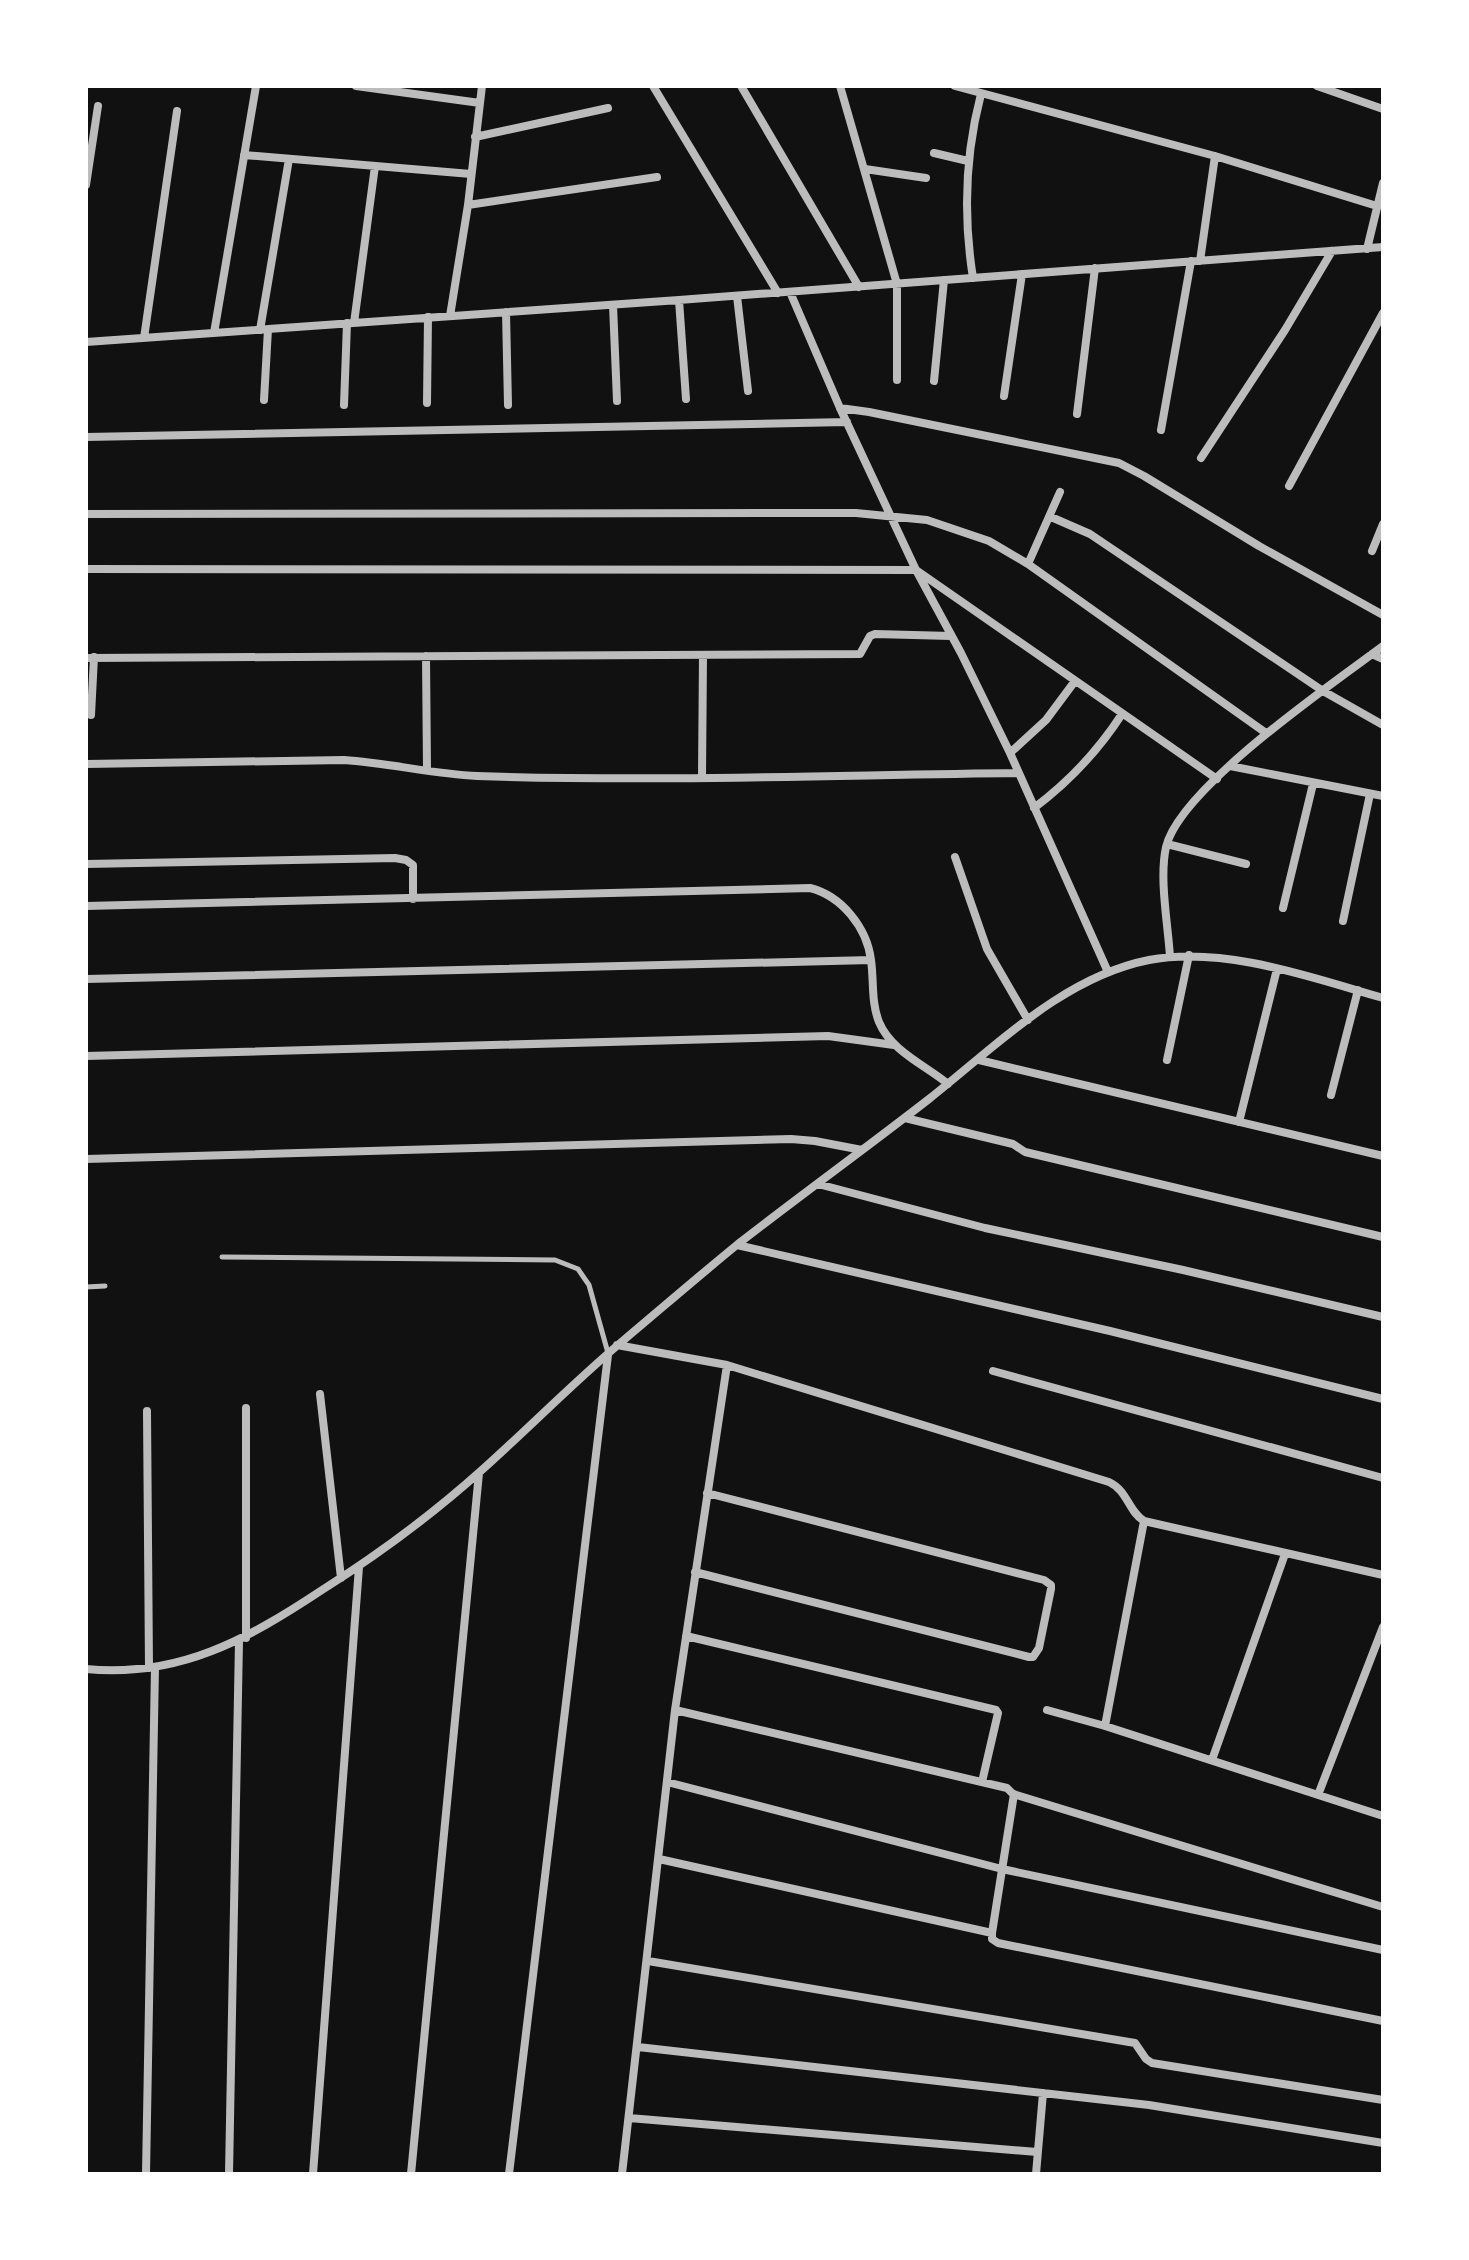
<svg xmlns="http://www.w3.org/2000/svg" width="1469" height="2260" viewBox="0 0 1469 2260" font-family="'Fira Sans',sans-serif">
<rect width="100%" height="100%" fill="#111"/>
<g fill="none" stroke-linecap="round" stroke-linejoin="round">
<!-- service -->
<path stroke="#bcbcbc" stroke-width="5" d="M 222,1257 L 555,1260 L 578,1269 L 589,1285 L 608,1353
M 86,1287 L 105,1286"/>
<!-- minor -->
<path stroke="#bcbcbc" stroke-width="8" d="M 356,86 L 480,103
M 653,86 L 778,293
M 741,86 L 859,287
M 840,86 L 897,284 L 897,380
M 955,86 L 1215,156 L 1377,206
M 1317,86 L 1383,109
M 475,137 L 608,108
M 934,153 L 968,161
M 244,155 L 471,174
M 865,169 L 926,178
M 86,185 L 98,106
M 468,205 L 657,177
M 1367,249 L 1383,183
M 1200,261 L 1215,156
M 973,278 C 963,215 965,155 981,94
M 790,292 L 840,408 L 916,570 L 961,653 L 1010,753 L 1108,972
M 737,296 L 748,391
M 679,300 L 686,399
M 613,305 L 617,401
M 506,312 L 508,405
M 450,316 L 468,205 L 482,86
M 354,323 L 375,166
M 260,330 L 289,159
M 214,333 L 256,86
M 144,338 L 177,111
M 86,342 L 679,300 L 1383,247
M 934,381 L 944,280
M 1004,396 L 1022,274
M 264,400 L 268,329
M 427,403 L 428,317
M 344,405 L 347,323
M 840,408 L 869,412 L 1119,463 L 1144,476 L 1259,546 L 1383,615
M 1077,414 L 1095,268
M 1161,430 L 1191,261
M 86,437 L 847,422
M 1201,458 L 1285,330 L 1332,251
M 1289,486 L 1383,313
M 86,514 L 856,513 L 927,520 L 989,541 L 1028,564 L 1266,733
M 1051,517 L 1090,534 L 1323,691 L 1383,725
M 1372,551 L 1383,524
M 1028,564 L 1060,492
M 86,569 L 916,570 L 1217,779
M 1372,654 L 1383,659
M 426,656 L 427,769
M 86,658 L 860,654 L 870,636 L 875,634 L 951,636
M 91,715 L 94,657
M 1010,753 L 1046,720 L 1075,681
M 86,764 L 344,760 C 389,763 433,774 477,776 C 657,782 838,775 1018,773
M 1230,766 L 1383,796
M 702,777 L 703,655
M 1034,808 C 1070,781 1098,751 1122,714
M 1167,844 L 1246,864
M 955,857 L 987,949 L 1028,1020
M 86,864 L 395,858 L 406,860 L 413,865 L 413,899
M 86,906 L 810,888 C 842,896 867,928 871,960 C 874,981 871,1002 879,1022 C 891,1051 925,1065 948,1084
M 1283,908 L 1313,784
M 1343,921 L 1370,794
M 1170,957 C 1168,924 1159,879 1166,847 C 1180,788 1332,684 1383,646
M 86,979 L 871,960
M 86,1056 L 828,1036 L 894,1045
M 979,1060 L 1383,1156
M 1167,1060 L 1189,955
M 1331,1095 L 1358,990
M 905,1118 L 1013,1144 L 1025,1152 L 1383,1237
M 1239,1122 L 1277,969
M 86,1159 L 791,1139 L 815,1141 L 862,1150
M 818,1184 L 985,1228 L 1183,1270 L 1383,1317
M 737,1245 L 1110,1331 L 1383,1399
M 617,1345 L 727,1365 L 1109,1482 C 1128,1491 1128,1511 1144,1521 L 1383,1575
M 993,1371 L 1383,1478
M 320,1394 L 341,1578
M 147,1411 L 149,1668
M 695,1572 L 1029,1657 L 1033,1657 L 1039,1648 L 1051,1589 L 1051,1585 L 1044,1580 L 707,1493
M 686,1636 L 996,1710 L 998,1713 L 982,1782
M 246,1638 L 246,1408
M 86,1669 C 179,1678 248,1639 322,1590 C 379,1554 433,1514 483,1469 C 531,1426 576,1380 625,1339 C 663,1307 700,1275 738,1244 C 801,1195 866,1148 929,1099 C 995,1047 1063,977 1149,960 C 1225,946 1310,977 1383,998
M 675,1710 L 1007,1788 L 1013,1794 L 1383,1907
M 1047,1710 L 1105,1726 L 1383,1816
M 1105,1726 L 1144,1521
M 1212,1760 L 1285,1554
M 667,1782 L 1002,1869 L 1383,1950
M 1318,1795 L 1383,1627
M 659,1859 L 992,1933
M 992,1933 L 992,1939 L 998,1943 L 1383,2021
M 992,1933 L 1014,1794
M 648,1961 L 1135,2043 L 1146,2059 L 1152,2063 L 1383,2100
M 638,2047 L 1149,2105 L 1383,2143
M 629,2118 L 1037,2152
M 146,2174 L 155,1667
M 229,2174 L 239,1641
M 313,2174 L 359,1567
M 411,2174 L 479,1473
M 509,2174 L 608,1355
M 622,2174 L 675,1710 L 727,1365
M 1036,2174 L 1043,2093"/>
</g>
<!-- border -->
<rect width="1469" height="2260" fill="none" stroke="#ffffff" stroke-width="176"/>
</svg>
